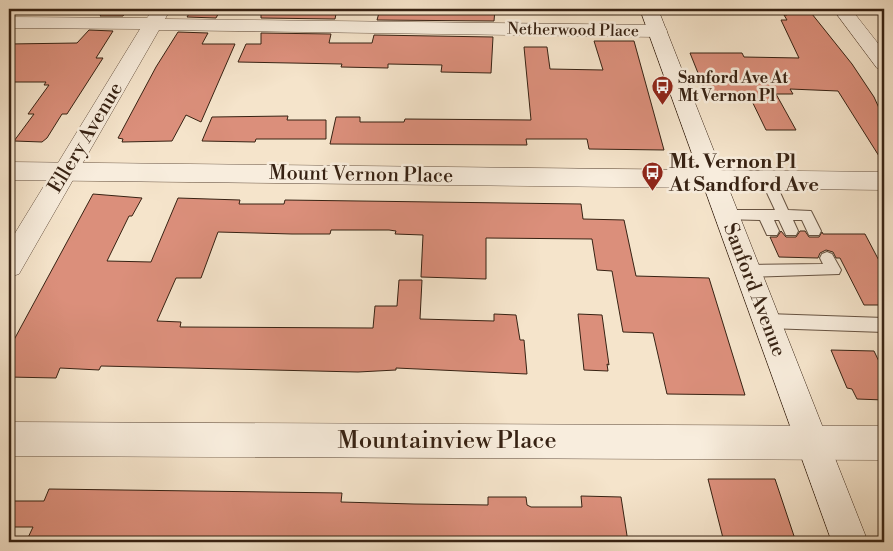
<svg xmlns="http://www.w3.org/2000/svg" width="893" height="551" viewBox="0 0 893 551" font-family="'Libre Bodoni',serif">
<rect width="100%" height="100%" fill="#f5e4cb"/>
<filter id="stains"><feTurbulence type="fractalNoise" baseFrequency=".004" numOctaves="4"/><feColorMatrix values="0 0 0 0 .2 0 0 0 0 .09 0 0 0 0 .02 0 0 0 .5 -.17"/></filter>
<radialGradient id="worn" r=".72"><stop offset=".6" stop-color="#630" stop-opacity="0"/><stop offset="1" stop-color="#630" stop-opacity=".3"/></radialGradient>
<!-- building -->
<path fill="#db8f7b" stroke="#372213" d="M 105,9 L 128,9 L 123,16 L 100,16 Z
M 192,9 L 221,9 L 216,18 L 187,17 Z
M 261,9 L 337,9 L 335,19 L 261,18 Z
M 380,9 L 495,9 L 494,21 L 377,20 Z
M 783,9 L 808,9 L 852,64 L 874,97 L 884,119 L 884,164 L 838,91 L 790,89 L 793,94 L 776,94 L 796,130 L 766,130 L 748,93 L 706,93 L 690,53 L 742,53 L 744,57 L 799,58 L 781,20 L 787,20 L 784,15 L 787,15 Z
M 89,30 L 113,31 L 96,58 L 103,58 L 67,114 L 62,114 L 47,138 L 42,142 L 14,141 L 34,114 L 28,114 L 49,85 L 44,85 L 46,82 L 9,82 L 9,44 L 77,43 Z
M 178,32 L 208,33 L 202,44 L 235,44 L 201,122 L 186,115 L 172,141 L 122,142 L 123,139 L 118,138 L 156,67 Z
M 261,33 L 331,34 L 329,43 L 372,43 L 374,35 L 493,37 L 491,73 L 441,72 L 442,65 L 388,64 L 388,68 L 341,67 L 342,64 L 238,62 L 246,44 L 261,44 Z
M 594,41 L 634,41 L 664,150 L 589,149 L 587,139 L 526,139 L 527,145 L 330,144 L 336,117 L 360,117 L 360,122 L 404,122 L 405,119 L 531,120 L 524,47 L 547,47 L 550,69 L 603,70 Z
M 288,116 L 287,120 L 326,120 L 326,139 L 256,139 L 255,142 L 202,141 L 212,117 Z
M 93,194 L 142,198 L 132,216 L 129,216 L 107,261 L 151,262 L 178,198 L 240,200 L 239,204 L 284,204 L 285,200 L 581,204 L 583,219 L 624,220 L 636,276 L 709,278 L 745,395 L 667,394 L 653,333 L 623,332 L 612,271 L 597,270 L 592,239 L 486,238 L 486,279 L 421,277 L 423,235 L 395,234 L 396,231 L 389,230 L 331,230 L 330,234 L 292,234 L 218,232 L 201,278 L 176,278 L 157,321 L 181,322 L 180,327 L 373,328 L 375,306 L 397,306 L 399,280 L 422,280 L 420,319 L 494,321 L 494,314 L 516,315 L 520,340 L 524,340 L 527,374 L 396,368 L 396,370 L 358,372 L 101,366 L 99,370 L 60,368 L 56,378 L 9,377 L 9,349 Z
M 781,231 L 786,237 L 796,237 L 800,231 L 805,231 L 809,237 L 819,237 L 822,232 L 823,234 L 865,234 L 884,270 L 884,305 L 864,305 L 840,258 L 836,258 L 833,252 L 826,250 L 820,253 L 818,258 L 779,257 L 770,237 L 777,237 Z
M 578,314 L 602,315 L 609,365 L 607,364 L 608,371 L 584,370 Z
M 831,350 L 874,351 L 884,372 L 884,400 L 857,399 L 852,389 L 847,388 Z
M 708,479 L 775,479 L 796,542 L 724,542 Z
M 49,489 L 342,493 L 341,502 L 414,504 L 488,505 L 488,497 L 526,497 L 527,505 L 531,507 L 582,507 L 581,496 L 621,497 L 628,542 L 26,542 L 33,527 L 9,527 L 9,501 L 44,501 Z"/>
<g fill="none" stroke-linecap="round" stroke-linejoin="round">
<defs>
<path id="service" d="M 768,175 L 773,177 L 788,210 L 811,211 L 821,231 L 819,235 L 809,235 L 802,220 L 793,220 L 798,231 L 796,235 L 786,235 L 779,220 L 774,220 L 779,231 L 777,235 L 767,235 L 760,220 L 721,219 L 719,215 L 726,210 L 775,210 L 761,180 Z
M 827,252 L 832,254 L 841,270 L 839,274 L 747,277 L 742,275 L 740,271 L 742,267 L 747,265 L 823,264 L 820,258 L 822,254 Z
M 767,314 L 884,318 L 884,332 L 767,328 L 761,326 L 759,321 L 761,316 Z"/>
<path id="minor" d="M 153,9 L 167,9 L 169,12 L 165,19 L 658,25 L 665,27 L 667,31 L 665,35 L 658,37 L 159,30 L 19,274 L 9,277 L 9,243 L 140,29 L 9,28 L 9,17 L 147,18 Z
M 833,9 L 851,9 L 884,51 L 884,70 L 877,68 Z
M 9,422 L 884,426 L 884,460 L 9,456 Z"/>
<path id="tertiary" d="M 9,162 L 884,172 L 884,190 L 9,180 Z"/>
<path id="secondary" d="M 640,9 L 658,9 L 868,542 L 832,542 Z"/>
</defs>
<!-- service casing -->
<use href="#service" stroke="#665241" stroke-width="2"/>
<!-- minor casing -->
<use href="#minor" stroke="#665241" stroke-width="1"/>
<!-- tertiary casing -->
<use href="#tertiary" stroke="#665241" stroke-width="1"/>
<!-- secondary casing -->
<use href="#secondary" stroke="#372213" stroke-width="1"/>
<!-- service -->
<use href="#service" fill="#f8eddd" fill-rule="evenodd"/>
<!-- minor -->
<use href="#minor" fill="#f8eddd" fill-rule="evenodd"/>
<!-- tertiary -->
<use href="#tertiary" fill="#f8eddd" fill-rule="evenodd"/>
<!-- secondary -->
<use href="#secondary" fill="#f8eddd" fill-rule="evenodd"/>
</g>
<!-- icons -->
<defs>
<symbol id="bus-pin" viewBox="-11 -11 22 30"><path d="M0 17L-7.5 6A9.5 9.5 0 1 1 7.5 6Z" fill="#8f2418" stroke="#f8eddd"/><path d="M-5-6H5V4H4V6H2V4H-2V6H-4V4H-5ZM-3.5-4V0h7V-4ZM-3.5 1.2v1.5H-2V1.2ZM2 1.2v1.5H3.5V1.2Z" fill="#fff"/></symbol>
</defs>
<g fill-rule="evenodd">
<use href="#bus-pin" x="650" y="74" width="25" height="34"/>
<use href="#bus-pin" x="640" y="160" width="25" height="34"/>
</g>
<g text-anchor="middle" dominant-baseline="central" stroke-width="5" stroke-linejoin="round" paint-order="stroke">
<!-- far-street labels -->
<g font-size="16" fill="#372213" stroke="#f8eddd">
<text transform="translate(573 30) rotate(1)">Netherwood Place</text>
</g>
<!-- far-poi labels -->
<g font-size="16" font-weight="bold" fill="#372213" stroke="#f8eddd" text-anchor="start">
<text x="678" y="78">Sanford Ave At<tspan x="678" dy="18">Mt Vernon Pl</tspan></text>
</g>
<!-- street labels -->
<g font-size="20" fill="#372213" stroke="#f8eddd">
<text transform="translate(86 138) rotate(-59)">Ellery Avenue</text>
<text transform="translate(361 175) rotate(1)">Mount Vernon Place</text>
<text transform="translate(754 290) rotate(69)">Sanford Avenue</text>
</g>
<!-- poi labels -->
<g font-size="20" font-weight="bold" fill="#372213" stroke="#f8eddd" text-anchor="start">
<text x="669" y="162">Mt. Vernon Pl<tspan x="669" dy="23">At Sandford Ave</tspan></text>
</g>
<!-- near-street labels -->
<g font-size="24" fill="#372213" stroke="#f8eddd">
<text x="447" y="441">Mountainview Place</text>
</g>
</g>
<!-- margin -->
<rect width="893" height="551" fill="none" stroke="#f5e4cb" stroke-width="30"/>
<rect x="10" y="10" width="873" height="531" fill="none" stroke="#372213" stroke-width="2.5"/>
<rect x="15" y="15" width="863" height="521" fill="none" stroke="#372213"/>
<rect width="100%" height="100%" filter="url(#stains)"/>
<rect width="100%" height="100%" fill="url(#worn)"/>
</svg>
